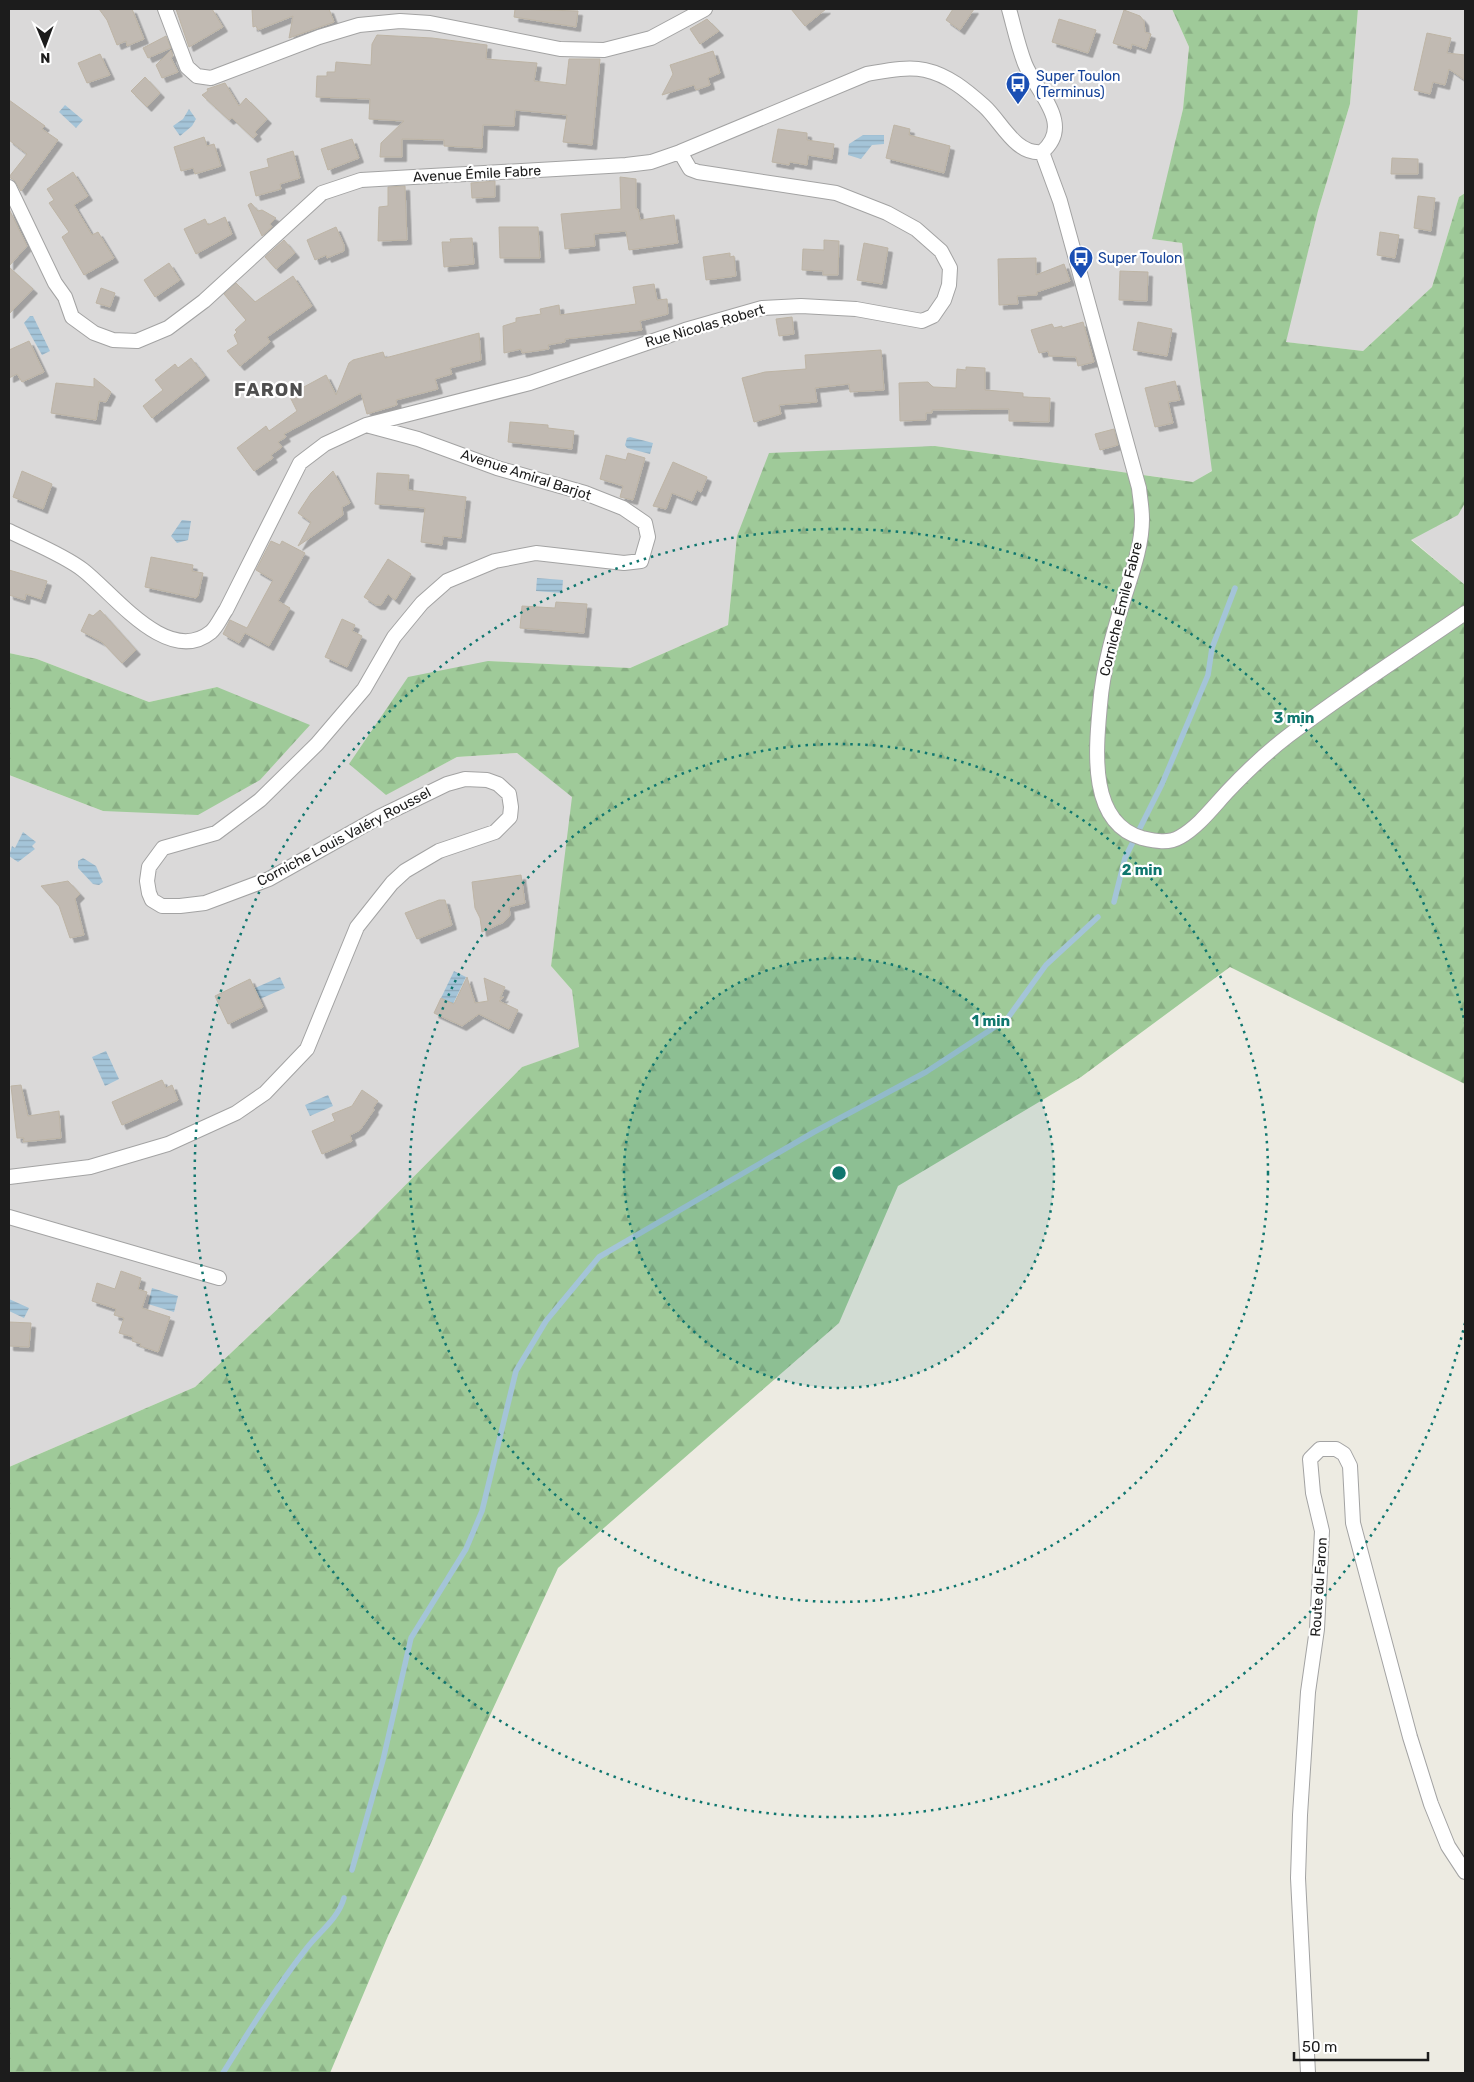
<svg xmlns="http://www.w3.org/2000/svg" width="1474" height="2082" viewBox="0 0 1474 2082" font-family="Rubik,sans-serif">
<defs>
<pattern id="forest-firs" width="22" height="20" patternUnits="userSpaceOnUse" patternTransform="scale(1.25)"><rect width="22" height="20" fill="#9fca99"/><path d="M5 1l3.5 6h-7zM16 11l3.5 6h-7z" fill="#88ad83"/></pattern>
<pattern id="water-rules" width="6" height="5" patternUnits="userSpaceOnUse" patternTransform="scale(1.25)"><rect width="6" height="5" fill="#a4c4d8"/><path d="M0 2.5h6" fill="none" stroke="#8da8b9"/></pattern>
<filter id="shadow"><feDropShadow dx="4.5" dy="4.5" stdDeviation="0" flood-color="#0004"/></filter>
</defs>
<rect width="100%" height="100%" fill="#edebe2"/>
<!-- residential -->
<path fill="#dad9d9" d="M 9,9 L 1172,9 L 1189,47 L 1183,109 L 1153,239 L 1182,243 L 1213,470 L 1194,482 L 935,446 L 737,536 L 728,625 L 630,668 L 488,661 L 385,795 L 457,757 L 517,753 L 573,797 L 551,966 L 572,990 L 579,1048 L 522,1067 L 359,1232 L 195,1387 L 9,1467 L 9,775 L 103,811 L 217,687 L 149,702 L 37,659 L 9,653 Z
M 1358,9 L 1465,9 L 1465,193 L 1459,197 L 1432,287 L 1363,351 L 1285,342 L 1318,211 L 1350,104 Z
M 1465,503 L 1465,585 L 1411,539 L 1457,515 Z"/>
<!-- forest -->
<path fill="url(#forest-firs)" d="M 1172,9 L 1358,9 L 1350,104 L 1318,211 L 1286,342 L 1363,351 L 1432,287 L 1459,197 L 1465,193 L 1465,503 L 1458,515 L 1411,540 L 1465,585 L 1465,1084 L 1230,967 L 1081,1077 L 898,1186 L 839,1323 L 558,1568 L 388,1936 L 330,2073 L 9,2073 L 9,1467 L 195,1387 L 359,1232 L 522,1067 L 579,1047 L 572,990 L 551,966 L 572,797 L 517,753 L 457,757 L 386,795 L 349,764 L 408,677 L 488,661 L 630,668 L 728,625 L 737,536 L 769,453 L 935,446 L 1193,482 L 1212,471 L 1182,243 L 1152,239 L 1183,109 L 1189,47 Z
M 9,653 L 37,659 L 149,702 L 217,687 L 310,725 L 260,780 L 198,815 L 103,811 L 9,775 Z"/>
<!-- water -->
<path fill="url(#water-rules)" d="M 65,105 L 83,120 L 76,128 L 59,112 Z
M 189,109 L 196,119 L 192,126 L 180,136 L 173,126 L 183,119 Z
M 863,135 L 884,135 L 884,144 L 872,145 L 861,159 L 848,155 L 849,144 Z
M 30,316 L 33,316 L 50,351 L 42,355 L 24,323 Z
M 630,437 L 653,443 L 650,454 L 627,448 L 625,445 L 627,438 Z
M 182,520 L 191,521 L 188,540 L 177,543 L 171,536 Z
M 537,578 L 563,580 L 562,593 L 536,591 Z
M 23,832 L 36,842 L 32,846 L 35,849 L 18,862 L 9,856 L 12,846 L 15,848 Z
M 83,858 L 96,866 L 103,882 L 99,885 L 93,884 L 78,868 L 78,861 Z
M 454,971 L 466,977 L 453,1004 L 441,998 Z
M 280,977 L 285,988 L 260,999 L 255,988 Z
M 106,1051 L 119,1079 L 105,1086 L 92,1057 Z
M 328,1095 L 333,1106 L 310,1116 L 305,1105 Z
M 152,1288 L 178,1296 L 174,1312 L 148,1304 Z
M 9,1299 L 29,1308 L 24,1318 L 9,1311 Z"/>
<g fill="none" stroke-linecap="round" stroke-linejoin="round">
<!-- stream -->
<path stroke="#a4c4d8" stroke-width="5.5" d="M 1114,902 L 1125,858 L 1162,784 L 1208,675 L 1212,648 L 1235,588
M 352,1870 L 383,1760 L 411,1638 L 466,1549 L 482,1511 L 516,1371 L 546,1321 L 599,1257 L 814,1132 L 926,1072 L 1007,1019 L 1046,965 L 1098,917
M 223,2073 C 249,2031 275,1989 306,1949 C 319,1932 338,1919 344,1898"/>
</g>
<!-- building -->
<path fill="#c1bab2" stroke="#bdb4a5" filter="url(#shadow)" d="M 99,9 L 132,9 L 144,39 L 127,46 L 126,41 L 117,45 L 107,20 Z
M 176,9 L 212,9 L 223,27 L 189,47 Z
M 252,9 L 329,9 L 334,22 L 289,38 L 293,16 L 258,30 L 256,26 L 253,27 Z
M 515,9 L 578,11 L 576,27 L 514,17 Z
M 791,9 L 826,9 L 805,26 Z
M 953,9 L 974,9 L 960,30 L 946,20 Z
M 1124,10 L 1140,16 L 1144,21 L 1145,32 L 1151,34 L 1146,49 L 1132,44 L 1131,49 L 1113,43 Z
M 707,19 L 719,31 L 700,44 L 690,29 Z
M 1059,19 L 1096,30 L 1088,53 L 1052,42 Z
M 1427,33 L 1451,38 L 1447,53 L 1465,55 L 1465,80 L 1449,69 L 1445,85 L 1433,82 L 1430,94 L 1414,90 Z
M 377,35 L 432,38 L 487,45 L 486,59 L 537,63 L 534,81 L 566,85 L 569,59 L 600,59 L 592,145 L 563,142 L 567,115 L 515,110 L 514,126 L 483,125 L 482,148 L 444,146 L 444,140 L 402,139 L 402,157 L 380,157 L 381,143 L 404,121 L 369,119 L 370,99 L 316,97 L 317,76 L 327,76 L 327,72 L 335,72 L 336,62 L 371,65 L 372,44 Z
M 166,36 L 171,48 L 148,58 L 143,48 Z
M 171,50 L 173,56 L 171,58 L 178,72 L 162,78 L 156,65 Z
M 713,51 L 720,73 L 708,78 L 710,85 L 696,90 L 694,85 L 662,95 L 673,74 L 670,65 Z
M 100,54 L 110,75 L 87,83 L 78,63 Z
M 145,77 L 160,93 L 147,107 L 131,91 Z
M 225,83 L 239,106 L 246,98 L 267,119 L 255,132 L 257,135 L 253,138 L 232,118 L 229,120 L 202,95 L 208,91 L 207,89 Z
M 9,100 L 45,126 L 42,129 L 58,140 L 21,191 L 14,180 L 9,177 L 27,154 L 9,140 Z
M 894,125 L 910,129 L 909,135 L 950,146 L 944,173 L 886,158 Z
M 778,129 L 807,133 L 807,140 L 834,144 L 832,159 L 808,155 L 807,165 L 790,162 L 789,165 L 772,162 Z
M 204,137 L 207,146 L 214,144 L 221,166 L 195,174 L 193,168 L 181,171 L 174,147 Z
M 352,139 L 359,158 L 328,170 L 321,149 Z
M 293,151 L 300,178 L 280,184 L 281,189 L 256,196 L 250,172 L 269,167 L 267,159 Z
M 1392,158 L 1418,159 L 1418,174 L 1391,174 Z
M 73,172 L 88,196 L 74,205 L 92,235 L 98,232 L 114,258 L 84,275 L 62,237 L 69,232 L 49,203 L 54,200 L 47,189 Z
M 620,177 L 636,179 L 636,209 L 638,209 L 640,220 L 674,215 L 678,243 L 629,250 L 626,231 L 594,234 L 595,246 L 565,249 L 561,214 L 621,209 Z
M 495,181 L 495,197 L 472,198 L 471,183 Z
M 405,186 L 407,240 L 378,241 L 379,207 L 388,206 L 388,187 Z
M 1418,196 L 1435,198 L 1431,231 L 1414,228 Z
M 251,203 L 258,211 L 262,210 L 276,218 L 270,224 L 272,227 L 262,236 L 248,205 Z
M 9,209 L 27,246 L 9,266 Z
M 225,217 L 232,234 L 196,254 L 184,229 L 205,219 L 208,225 Z
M 336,227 L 344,245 L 344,251 L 327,258 L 326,255 L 315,260 L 307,240 Z
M 499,227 L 538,227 L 540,258 L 500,258 Z
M 1380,232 L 1399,235 L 1395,258 L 1377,255 Z
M 472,238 L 474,264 L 444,267 L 442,242 L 451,242 L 450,239 Z
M 284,240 L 295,253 L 276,269 L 265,257 Z
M 824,240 L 839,241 L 838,275 L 823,275 L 823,271 L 802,270 L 803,249 L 824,250 Z
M 864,243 L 888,248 L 882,284 L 857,280 Z
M 730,253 L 730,257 L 734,256 L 736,276 L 706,280 L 703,257 Z
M 1036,258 L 1036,275 L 1064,264 L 1070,281 L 1037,292 L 1037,295 L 1017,296 L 1018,304 L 999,305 L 998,259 Z
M 169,263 L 180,280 L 155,297 L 144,280 Z
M 9,267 L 33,289 L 9,314 Z
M 1120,271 L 1148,272 L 1147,301 L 1119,300 Z
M 293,276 L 312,306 L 267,337 L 270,342 L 240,366 L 227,351 L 238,344 L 234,335 L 237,332 L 235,330 L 246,320 L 224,294 L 236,283 L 255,302 Z
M 654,284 L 657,300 L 667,299 L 668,314 L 640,321 L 642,330 L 565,339 L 565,342 L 548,345 L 549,349 L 522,353 L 521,349 L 504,353 L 503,326 L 516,322 L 516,318 L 541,314 L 540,309 L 559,305 L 560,315 L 636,304 L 633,287 Z
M 101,288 L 115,293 L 110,307 L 96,303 Z
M 792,317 L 794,334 L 779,336 L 776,319 Z
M 1083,322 L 1094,362 L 1078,366 L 1076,357 L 1049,356 L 1048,351 L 1039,353 L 1031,330 L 1052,324 L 1054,328 L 1062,326 L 1062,328 Z
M 1138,322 L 1172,329 L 1167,356 L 1133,350 Z
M 479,333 L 481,360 L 450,368 L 452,374 L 435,379 L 438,389 L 396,400 L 397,405 L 367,414 L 361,393 L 284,434 L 286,437 L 278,442 L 282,447 L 271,455 L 273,458 L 254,471 L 237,448 L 266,426 L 269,431 L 297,411 L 289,395 L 326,375 L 336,395 L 349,363 L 353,360 L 383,352 L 385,358 Z
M 29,341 L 44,372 L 22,382 L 17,374 L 9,378 L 9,350 Z
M 881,350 L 884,390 L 850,392 L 849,384 L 815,388 L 817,402 L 779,405 L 781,414 L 754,422 L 742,378 L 765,372 L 806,369 L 805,355 Z
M 191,358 L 205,376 L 152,418 L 143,406 L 163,390 L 155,380 L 175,364 L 178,368 Z
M 966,367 L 985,368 L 985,390 L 1023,393 L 1023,397 L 1050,398 L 1049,422 L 1009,421 L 1009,409 L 932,410 L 932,413 L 926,413 L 926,420 L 900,421 L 899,383 L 928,382 L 933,387 L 956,388 L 957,369 L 966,370 Z
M 94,378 L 111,392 L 106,402 L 99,401 L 96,420 L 51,413 L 56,383 L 94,387 Z
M 1175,381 L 1180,400 L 1168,402 L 1173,423 L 1155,427 L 1145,388 Z
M 510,422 L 548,425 L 548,428 L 574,431 L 572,449 L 508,442 Z
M 1114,429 L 1118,445 L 1100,450 L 1095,434 Z
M 628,453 L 645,458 L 633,500 L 620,497 L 623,486 L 600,479 L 606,455 L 626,460 Z
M 673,462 L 707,477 L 701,492 L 697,490 L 692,501 L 672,493 L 666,509 L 653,506 Z
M 22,471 L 52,484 L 43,509 L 13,497 Z
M 333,471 L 350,503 L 342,507 L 343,515 L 298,546 L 311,522 L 298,513 L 311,493 Z
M 377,473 L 409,475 L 408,490 L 466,497 L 461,538 L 443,536 L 442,545 L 421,542 L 425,508 L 375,504 Z
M 271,541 L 280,545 L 282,541 L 305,553 L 278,601 L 290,608 L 269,646 L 245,633 L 239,643 L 223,634 L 230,620 L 247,628 L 273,580 L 256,570 Z
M 151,557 L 193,565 L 192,571 L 203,573 L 198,596 L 196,598 L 145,587 Z
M 388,559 L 411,574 L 395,600 L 388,594 L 381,605 L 376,605 L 364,597 Z
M 9,570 L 47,581 L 41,599 L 26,594 L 25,600 L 9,595 Z
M 556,602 L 587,604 L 584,633 L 520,628 L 522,606 L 555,608 Z
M 100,610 L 136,650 L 122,663 L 102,642 L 81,631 L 89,614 L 93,616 Z
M 342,619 L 355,625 L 352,631 L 362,636 L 347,667 L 325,657 Z
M 521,875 L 525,903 L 509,907 L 510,915 L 504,922 L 482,932 L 480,918 L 475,908 L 472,882 Z
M 68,881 L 80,894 L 75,899 L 84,935 L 70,938 L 59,906 L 41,886 Z
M 439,900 L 445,900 L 452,925 L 417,939 L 405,913 Z
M 467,977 L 475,1003 L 488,1001 L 484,978 L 505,987 L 500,998 L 504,997 L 499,1001 L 518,1010 L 509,1029 L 479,1014 L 462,1026 L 434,1013 L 441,998 L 454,1004 Z
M 250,979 L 263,1007 L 228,1024 L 215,996 Z
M 162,1080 L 166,1088 L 172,1085 L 178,1100 L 122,1125 L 112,1102 Z
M 21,1085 L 28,1116 L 59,1111 L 61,1138 L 23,1142 L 24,1138 L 17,1138 L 11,1086 Z
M 362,1090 L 378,1101 L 373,1108 L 374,1110 L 360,1130 L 350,1135 L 352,1141 L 322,1154 L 312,1131 L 335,1121 L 332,1114 L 352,1106 Z
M 121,1271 L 141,1278 L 138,1289 L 147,1292 L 142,1308 L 170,1317 L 158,1352 L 140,1346 L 141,1344 L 132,1341 L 133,1337 L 119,1333 L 124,1318 L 114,1315 L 116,1309 L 92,1301 L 97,1283 L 115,1289 Z
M 9,1322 L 31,1323 L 29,1347 L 9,1346 Z"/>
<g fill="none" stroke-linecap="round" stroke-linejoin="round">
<defs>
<path id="minor" d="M 165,9 L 187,67 L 197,76 L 211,78 L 319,37 L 359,25 L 400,21 L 430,23 L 560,49 L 604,50 L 651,38 L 705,9
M 1009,9 C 1014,27 1018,46 1025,64 C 1036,92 1075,124 1042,152
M 1042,152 L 1060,201 L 1139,488 C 1140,498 1142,508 1142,519 C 1142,545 1133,570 1125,595 C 1114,631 1103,667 1100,705 C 1096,749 1088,823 1142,838 C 1155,841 1168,844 1180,837 C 1199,826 1213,807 1228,791 C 1246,772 1267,752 1288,736 C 1345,692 1406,654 1465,613
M 9,187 L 55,283 L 65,297 L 72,317 L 94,333 L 113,340 L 137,341 L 168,328 L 204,301 L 322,193 L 361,180 L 626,165 L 651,162 L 680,152 L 867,74 C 885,71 907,66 925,70 C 948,75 966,90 984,106 C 1001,121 1015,155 1042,152
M 9,531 C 31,542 64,555 83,570 C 114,594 168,667 211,632 C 217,627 221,617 226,610 L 300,463 L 325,444 L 366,425 L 530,383 L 685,330 L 762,308 L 801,306 L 856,309 L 922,321 L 933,316 L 944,300 L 949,285 L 950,268 L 941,251 L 916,229 L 887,213 L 836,193 L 698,172 L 690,169 L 680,152
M 9,1177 L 90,1167 L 168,1144 L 236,1113 L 265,1093 L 307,1049 L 357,927 L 392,883 L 405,871 L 439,851 L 495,832 L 510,817 L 511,807 L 509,794 L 498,784 L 487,780 L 465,779 L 447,784 L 379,817 L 269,879 L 205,903 L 180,906 L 162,906 L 152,900 L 149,893 L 147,881 L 149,867 L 163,848 L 216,833 L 260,800 L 317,744 L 364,689 L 394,637 L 422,603 L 447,581 L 495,561 L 536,553 L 624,563 L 641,561 L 648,537 L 645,523 L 623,508 L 585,493 L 497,468 L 418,439 L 366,425
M 9,1217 L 219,1278
M 1308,2073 L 1298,1878 L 1300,1815 L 1308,1692 L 1317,1629 L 1322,1531 L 1313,1493 L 1310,1459 L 1320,1449 L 1336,1449 L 1344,1454 L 1350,1466 L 1353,1523 L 1410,1737 L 1431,1804 L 1448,1846 L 1465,1872"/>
</defs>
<!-- minor casing -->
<use href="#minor" stroke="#a3a3a3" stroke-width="16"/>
<!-- minor -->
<use href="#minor" stroke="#fff" stroke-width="14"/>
</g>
<!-- distance rings -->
<circle cx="839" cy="1173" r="215" fill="#0f766e" fill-opacity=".12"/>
<g fill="none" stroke="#0f766e" stroke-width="2.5" stroke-dasharray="2.5 5">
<circle cx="839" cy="1173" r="215"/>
<circle cx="839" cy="1173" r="429"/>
<path d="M1465 1323A644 644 0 1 1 1465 1023"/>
</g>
<!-- icons -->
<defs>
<symbol id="bus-pin" viewBox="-11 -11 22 30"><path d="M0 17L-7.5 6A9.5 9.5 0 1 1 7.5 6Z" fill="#1a4fb4" stroke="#fff"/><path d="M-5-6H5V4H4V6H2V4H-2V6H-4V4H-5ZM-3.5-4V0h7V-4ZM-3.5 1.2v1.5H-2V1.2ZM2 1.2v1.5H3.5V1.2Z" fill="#fff"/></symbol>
</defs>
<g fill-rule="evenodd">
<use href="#bus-pin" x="1004" y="70" width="28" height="38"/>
<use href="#bus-pin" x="1067" y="244" width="28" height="38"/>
</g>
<g text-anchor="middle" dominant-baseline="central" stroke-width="4.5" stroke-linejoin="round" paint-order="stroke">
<!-- transit labels -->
<g font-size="14" fill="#164399" stroke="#fff" text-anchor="start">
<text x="1036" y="76">Super Toulon<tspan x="1036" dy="16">(Terminus)</tspan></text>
<text x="1098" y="258">Super Toulon</text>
</g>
<!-- street labels -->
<g font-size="14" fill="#1c1c1c" stroke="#fff">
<text transform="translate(477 174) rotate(-3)">Avenue Émile Fabre</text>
<text transform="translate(705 326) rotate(-16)">Rue Nicolas Robert</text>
<text transform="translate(526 475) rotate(18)">Avenue Amiral Barjot</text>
<text transform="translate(1121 609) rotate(-76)">Corniche Émile Fabre</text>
<text transform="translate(344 837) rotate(-28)">Corniche Louis Valéry Roussel</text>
<text transform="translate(1319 1587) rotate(-86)">Route du Faron</text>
</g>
<!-- district labels -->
<g font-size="19" font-weight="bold" letter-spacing="1" fill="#4f4f4f" stroke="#fff">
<text x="269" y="389">FARON</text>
</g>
</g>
<circle cx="839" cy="1173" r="8" fill="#0f766e" stroke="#fff" stroke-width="2.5"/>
<g font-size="15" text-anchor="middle" font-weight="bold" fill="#0f766e" stroke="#fff" stroke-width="4.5" stroke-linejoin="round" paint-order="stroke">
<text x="1294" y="723">3 min</text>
<text x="1142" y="875">2 min</text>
<text x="991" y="1026">1 min</text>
</g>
<!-- border -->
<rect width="1474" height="2082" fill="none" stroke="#1c1c1c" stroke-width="20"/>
<!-- north arrow -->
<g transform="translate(45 45) rotate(179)" stroke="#ffffff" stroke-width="4" paint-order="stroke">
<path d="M0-4L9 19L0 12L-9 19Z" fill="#1c1c1c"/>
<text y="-8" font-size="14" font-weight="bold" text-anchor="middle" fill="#1c1c1c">N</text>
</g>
<!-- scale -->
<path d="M1294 2052v8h134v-8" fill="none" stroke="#1c1c1c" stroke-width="2.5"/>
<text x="1302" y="2052" font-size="15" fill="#1c1c1c" stroke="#ffffff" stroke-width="4" paint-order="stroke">50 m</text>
</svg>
